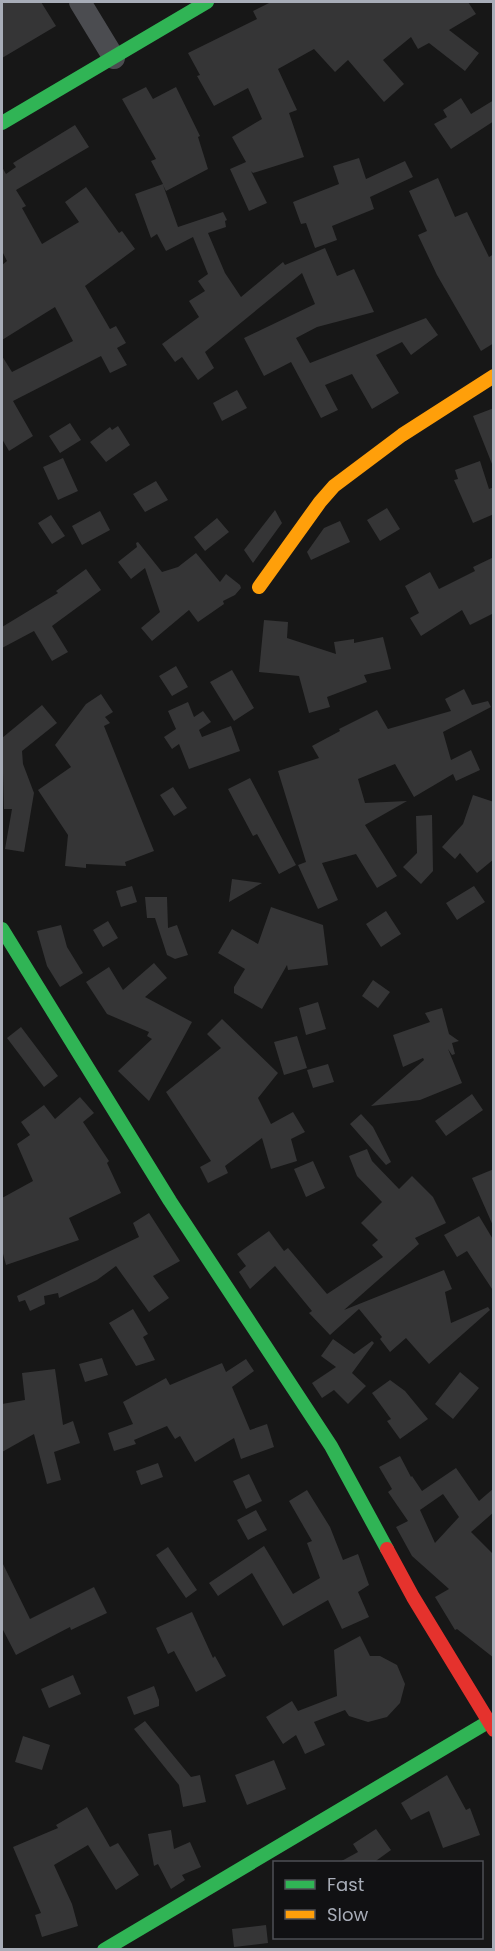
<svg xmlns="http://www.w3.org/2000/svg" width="495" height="1951" viewBox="0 0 495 1951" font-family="Poppins,sans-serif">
<rect width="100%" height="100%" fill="#171717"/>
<!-- building -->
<path fill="#353536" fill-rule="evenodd" d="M 2,2 L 41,2 L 56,26 L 2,58 Z
M 271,2 L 468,2 L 476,14 L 449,30 L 479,53 L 465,71 L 429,43 L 418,49 L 411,37 L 383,60 L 404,84 L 384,102 L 348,60 L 335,72 L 314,49 L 278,69 L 297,110 L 289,113 L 304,157 L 253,173 L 251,171 L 267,203 L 249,211 L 230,169 L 246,162 L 232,137 L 262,119 L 248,88 L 214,106 L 197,76 L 200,75 L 188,53 L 257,19 L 253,11 Z
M 146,87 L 153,99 L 176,87 L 200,136 L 198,137 L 208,169 L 166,191 L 163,185 L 178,227 L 223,212 L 227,220 L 225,221 L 226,227 L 208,233 L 225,273 L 241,297 L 283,262 L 285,265 L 325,248 L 337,276 L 354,269 L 374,312 L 317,327 L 296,338 L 310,363 L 426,318 L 438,335 L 411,355 L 402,342 L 376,355 L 399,393 L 372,409 L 352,374 L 325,385 L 338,410 L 321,418 L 291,362 L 264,376 L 244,338 L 315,304 L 302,273 L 205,352 L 214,368 L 198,380 L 182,357 L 175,362 L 162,344 L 199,317 L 189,301 L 205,291 L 198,281 L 208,274 L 193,237 L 166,251 L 157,234 L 151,238 L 135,194 L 163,184 L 151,161 L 156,159 L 122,99 Z
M 461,98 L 471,114 L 494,100 L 494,121 L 451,149 L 434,124 L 447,117 L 443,110 Z
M 75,125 L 89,147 L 16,190 L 26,206 L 22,208 L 42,244 L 79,222 L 65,202 L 86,187 L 119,233 L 122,231 L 135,249 L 85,286 L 110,329 L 116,326 L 126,343 L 117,348 L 127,365 L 110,373 L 101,356 L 13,401 L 33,436 L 9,451 L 2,439 L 2,356 L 12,372 L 73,341 L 55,307 L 2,340 L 2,265 L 7,261 L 2,251 L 2,167 L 6,174 L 16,167 L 13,163 Z
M 359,158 L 366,179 L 405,161 L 413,177 L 370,197 L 374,209 L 332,226 L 337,240 L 315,248 L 306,223 L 301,224 L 293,202 L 339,184 L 333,166 Z
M 438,178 L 455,217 L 467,212 L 489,257 L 494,254 L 494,343 L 481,351 L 437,275 L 418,235 L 427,231 L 409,191 Z
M 237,390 L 247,408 L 222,421 L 213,403 Z
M 494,408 L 494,464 L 492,464 L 473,416 Z
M 70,423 L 81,440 L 60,453 L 49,436 Z
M 118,426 L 130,445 L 106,462 L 90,442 L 110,427 L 112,430 Z
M 63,458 L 78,491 L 58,500 L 43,467 Z
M 480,461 L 489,489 L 494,487 L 494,514 L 473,523 L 454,480 L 458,479 L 455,470 Z
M 156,481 L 168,500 L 145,512 L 133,494 Z
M 387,508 L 400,529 L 380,541 L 367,520 Z
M 275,510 L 282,523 L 253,563 L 244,550 Z
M 100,511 L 110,530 L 82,545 L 72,526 Z
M 51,515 L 65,536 L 52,544 L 38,523 Z
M 217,518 L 229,532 L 205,551 L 194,537 Z
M 340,521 L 350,542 L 311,560 L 307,552 L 324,528 Z
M 138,542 L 162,572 L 178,567 L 196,553 L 220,582 L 226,574 L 240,585 L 241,588 L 235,595 L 223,601 L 224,604 L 198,622 L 189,610 L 152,641 L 141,628 L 160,612 L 145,568 L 131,579 L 118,562 L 137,547 L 136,543 Z
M 494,557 L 494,613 L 470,625 L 462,610 L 421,636 L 410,618 L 419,613 L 405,586 L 430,572 L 439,589 L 475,571 L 473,567 Z
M 86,569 L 101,590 L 52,626 L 68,652 L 52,661 L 34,631 L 2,648 L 2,627 L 58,593 L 56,591 Z
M 264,620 L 288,622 L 287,638 L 336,654 L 334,642 L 354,639 L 354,643 L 383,637 L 391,669 L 364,675 L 367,682 L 327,697 L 330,707 L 309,713 L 299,676 L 259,672 Z
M 176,666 L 188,687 L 172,696 L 159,676 Z
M 232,670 L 254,708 L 234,721 L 210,682 Z
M 464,689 L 472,705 L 488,701 L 491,707 L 443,732 L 451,760 L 471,750 L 480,770 L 456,781 L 453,774 L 414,797 L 395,764 L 358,779 L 365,803 L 407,801 L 365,825 L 397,876 L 377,888 L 356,854 L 322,863 L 338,900 L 318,909 L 298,865 L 306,862 L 278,771 L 319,758 L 312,746 L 340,731 L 339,729 L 377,710 L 388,729 L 451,711 L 445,699 Z
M 101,694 L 113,712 L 105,717 L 110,723 L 104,726 L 154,851 L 125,862 L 126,866 L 86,864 L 86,868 L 65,866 L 68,835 L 38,790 L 71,767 L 55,745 L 86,704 Z
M 188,702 L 194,717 L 203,711 L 211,722 L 199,730 L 202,737 L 231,726 L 240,751 L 189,769 L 179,744 L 172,749 L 164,737 L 176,729 L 168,711 Z
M 42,705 L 57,723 L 22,751 L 23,764 L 34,793 L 24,852 L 5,849 L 12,809 L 4,809 L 2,738 Z
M 250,778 L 296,865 L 279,874 L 257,834 L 253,836 L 228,789 Z
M 173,787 L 187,808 L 174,816 L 160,795 Z
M 473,795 L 494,802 L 494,859 L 477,873 L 460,853 L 455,859 L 442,847 L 463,824 Z
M 432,815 L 433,871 L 421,884 L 403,867 L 417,853 L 416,816 Z
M 232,879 L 262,883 L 229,902 Z
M 132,886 L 137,902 L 121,907 L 116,891 Z
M 474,886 L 485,902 L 457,920 L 446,903 Z
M 145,897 L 167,897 L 168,928 L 177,925 L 188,955 L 175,959 L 167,955 L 155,918 L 147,918 Z
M 271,907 L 323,925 L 328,965 L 288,970 L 287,965 L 262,1009 L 234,993 L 234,987 L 245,969 L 218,953 L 232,929 L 258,944 Z
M 386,911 L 401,934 L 381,947 L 366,924 Z
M 108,921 L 118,938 L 103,947 L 93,930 Z
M 61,925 L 67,947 L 83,973 L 60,987 L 47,966 L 37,931 Z
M 154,963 L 167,978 L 145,997 L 192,1022 L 149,1101 L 118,1071 L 152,1039 L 147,1036 L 149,1032 L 107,1014 L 86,982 L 109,967 L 123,990 Z
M 373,980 L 390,992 L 378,1008 L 362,996 Z
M 318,1002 L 326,1029 L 306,1035 L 299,1008 Z
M 442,1008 L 449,1034 L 459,1041 L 452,1043 L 455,1054 L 452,1055 L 448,1049 L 462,1083 L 420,1100 L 371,1106 L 424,1060 L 423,1058 L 403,1067 L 393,1035 L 430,1022 L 425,1013 Z
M 222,1019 L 278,1073 L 258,1098 L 271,1124 L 293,1112 L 305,1132 L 291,1139 L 297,1161 L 271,1169 L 262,1138 L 225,1166 L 228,1173 L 208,1183 L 200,1167 L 211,1161 L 166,1092 L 221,1048 L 207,1034 Z
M 21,1027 L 58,1076 L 44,1087 L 7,1038 Z
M 297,1036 L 307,1068 L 284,1075 L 274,1042 Z
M 328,1064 L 334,1082 L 313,1088 L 307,1070 Z
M 472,1094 L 483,1110 L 446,1136 L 435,1121 Z
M 80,1097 L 94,1113 L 83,1122 L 109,1161 L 107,1163 L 121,1193 L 69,1218 L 79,1240 L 6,1265 L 2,1250 L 2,1198 L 33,1181 L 17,1144 L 30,1135 L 21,1122 L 44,1105 L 55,1119 Z
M 361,1114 L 373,1127 L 391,1162 L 386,1165 L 350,1124 Z
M 367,1149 L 372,1161 L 399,1189 L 412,1176 L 433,1197 L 446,1223 L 415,1238 L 419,1244 L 344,1310 L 444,1270 L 452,1289 L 445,1292 L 451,1323 L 488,1307 L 490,1310 L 429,1364 L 406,1338 L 390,1352 L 380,1339 L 382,1337 L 359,1309 L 330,1335 L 309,1313 L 312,1311 L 275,1266 L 250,1289 L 239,1272 L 246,1266 L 237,1254 L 269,1231 L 284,1251 L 288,1248 L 327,1294 L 383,1257 L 372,1245 L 378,1240 L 361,1223 L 382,1202 L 357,1176 L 349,1156 Z
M 313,1161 L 325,1188 L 306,1197 L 294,1169 Z
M 494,1169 L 494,1228 L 472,1178 Z
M 149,1213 L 180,1261 L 153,1276 L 169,1298 L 149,1312 L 116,1266 L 97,1280 L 59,1298 L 58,1293 L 44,1296 L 45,1304 L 30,1311 L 25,1300 L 19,1302 L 17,1296 L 139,1237 L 133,1223 Z
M 479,1216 L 494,1241 L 494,1292 L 467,1251 L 457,1257 L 444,1235 Z
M 133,1309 L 148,1334 L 143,1337 L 155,1360 L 136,1366 L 109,1323 Z
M 333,1339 L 354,1354 L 372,1341 L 374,1343 L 352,1373 L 366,1386 L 348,1404 L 334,1390 L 322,1398 L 312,1383 L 336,1367 L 321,1356 Z
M 102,1358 L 108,1375 L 85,1382 L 79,1364 Z
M 246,1359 L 254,1371 L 232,1387 L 250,1430 L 267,1424 L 274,1447 L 241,1459 L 234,1438 L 195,1462 L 180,1436 L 175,1439 L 167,1426 L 134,1440 L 136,1444 L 114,1451 L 108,1433 L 133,1424 L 123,1402 L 166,1378 L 170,1385 L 222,1363 L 226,1372 Z
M 55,1369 L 63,1425 L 73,1421 L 80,1443 L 54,1452 L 61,1480 L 47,1484 L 34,1434 L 2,1452 L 2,1404 L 25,1400 L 22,1373 Z
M 460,1372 L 479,1388 L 453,1419 L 435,1404 Z
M 390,1380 L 405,1391 L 428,1419 L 400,1439 L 387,1421 L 391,1419 L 372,1393 Z
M 400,1456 L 411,1477 L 412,1476 L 422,1491 L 456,1468 L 479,1501 L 494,1488 L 494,1512 L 471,1532 L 494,1555 L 494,1658 L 457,1629 L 455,1630 L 435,1597 L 449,1589 L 412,1556 L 396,1527 L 408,1521 L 388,1492 L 392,1489 L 379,1467 ZM 443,1494 L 459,1517 L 435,1543 L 420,1510 Z
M 158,1463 L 163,1477 L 141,1485 L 136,1471 Z
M 249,1474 L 262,1501 L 246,1509 L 233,1481 Z
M 307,1490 L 330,1527 L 343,1560 L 358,1554 L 369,1585 L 358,1592 L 369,1617 L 342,1629 L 328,1600 L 283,1626 L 252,1573 L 218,1596 L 209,1583 L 264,1546 L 293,1594 L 320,1578 L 307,1543 L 312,1541 L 289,1501 Z
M 256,1510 L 267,1530 L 248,1540 L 237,1520 Z
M 168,1547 L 197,1590 L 186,1598 L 156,1555 Z
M 2,1562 L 30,1619 L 94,1587 L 107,1613 L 71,1630 L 70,1627 L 16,1655 L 2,1628 Z
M 192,1612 L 213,1658 L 215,1656 L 226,1676 L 196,1692 L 174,1651 L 168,1654 L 156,1628 Z
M 360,1636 L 370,1656 L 380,1656 L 397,1665 L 405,1684 L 400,1703 L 387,1717 L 368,1722 L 349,1716 L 345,1710 L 314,1722 L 325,1745 L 305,1754 L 296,1735 L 283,1744 L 266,1717 L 292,1701 L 298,1711 L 337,1696 L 334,1650 Z
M 73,1675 L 81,1694 L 49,1708 L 41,1689 Z
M 154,1686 L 159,1700 L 159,1706 L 134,1715 L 127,1697 Z
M 145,1721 L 191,1777 L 200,1775 L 206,1802 L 183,1807 L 179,1785 L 134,1729 Z
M 23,1736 L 50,1745 L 42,1770 L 15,1762 Z
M 274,1760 L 286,1789 L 247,1805 L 235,1775 Z
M 447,1775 L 466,1810 L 470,1808 L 480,1835 L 443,1848 L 429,1811 L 411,1820 L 401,1803 Z
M 87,1807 L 110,1847 L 118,1843 L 139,1875 L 116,1890 L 88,1845 L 54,1865 L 72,1904 L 78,1926 L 42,1937 L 35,1915 L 41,1913 L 13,1847 L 58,1828 L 56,1825 Z
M 376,1829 L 391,1850 L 373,1863 L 338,1863 L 358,1852 L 353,1844 Z
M 171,1830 L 174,1849 L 190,1842 L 201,1867 L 182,1875 L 185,1880 L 171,1889 L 158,1864 L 154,1866 L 148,1834 Z
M 266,1925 L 268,1943 L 234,1947 L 232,1929 Z"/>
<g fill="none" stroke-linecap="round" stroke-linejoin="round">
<!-- street -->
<path stroke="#4b4c50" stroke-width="22" d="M 80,2 L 114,58"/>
<!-- fast -->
<path stroke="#30b455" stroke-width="14" d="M 2,123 L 207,2
M 2,929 L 170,1201 L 331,1446 L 387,1549
M 104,1950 L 488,1722"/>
<!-- slow -->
<path stroke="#ff9f0a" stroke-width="14" d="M 259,587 L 320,502 L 334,486 L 402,435 L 494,376"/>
<!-- jam -->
<path stroke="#e5322d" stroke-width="14" d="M 387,1549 L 413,1597 L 494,1730"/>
</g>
<!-- border -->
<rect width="495" height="1951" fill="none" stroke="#a8adb8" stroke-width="6"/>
<!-- legend -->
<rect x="273" y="1861" width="210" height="78" fill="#111113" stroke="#4d4f55" stroke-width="1.5"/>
<rect x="285" y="1880" width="30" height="9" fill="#30b455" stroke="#4d4f55" stroke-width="1.5"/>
<text x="327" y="1891" font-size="18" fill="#a8adb8">Fast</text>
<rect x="285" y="1910" width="30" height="9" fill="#ff9f0a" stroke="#4d4f55" stroke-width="1.5"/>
<text x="327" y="1921" font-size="18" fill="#a8adb8">Slow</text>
</svg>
